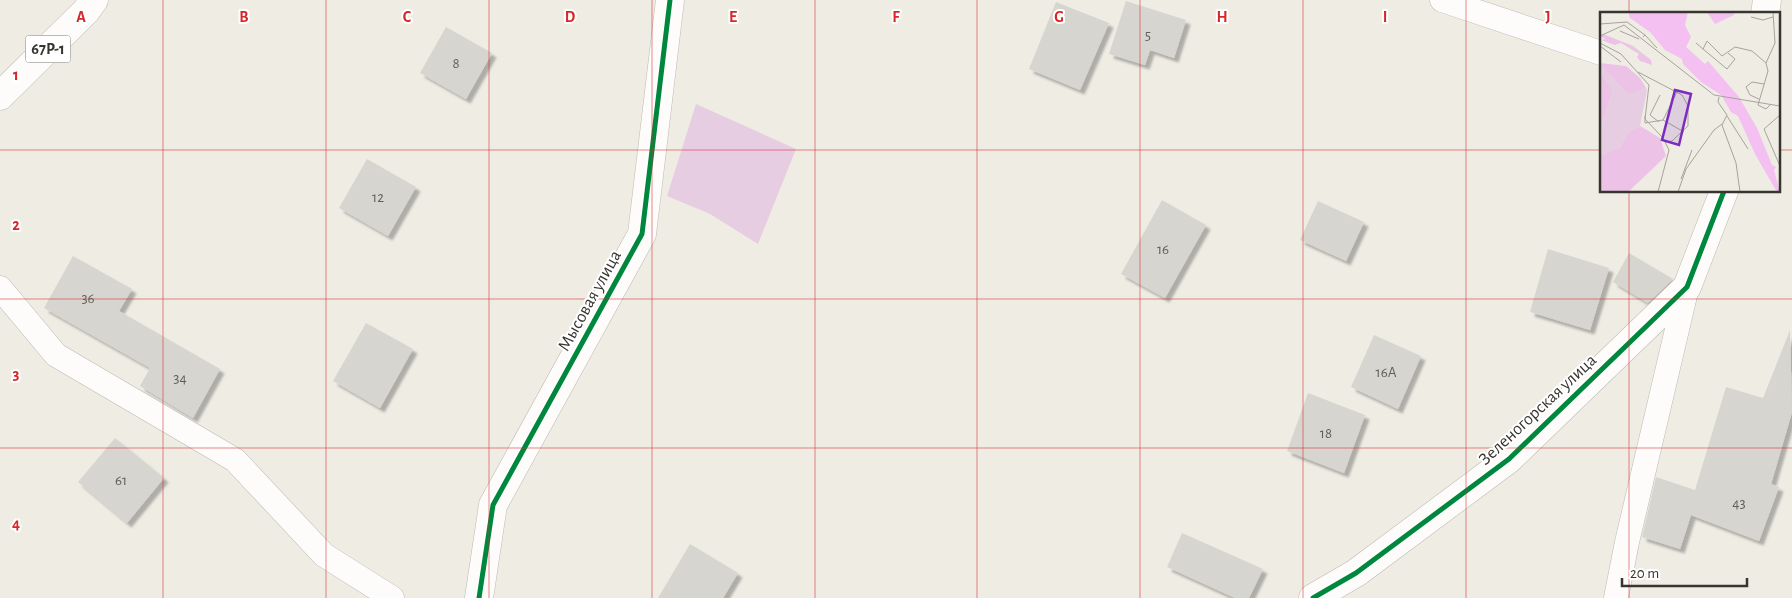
<svg xmlns="http://www.w3.org/2000/svg" width="1792" height="598" viewBox="0 0 1792 598" font-family="'Alegreya Sans',sans-serif">
<defs>
<filter id="shadow"><feDropShadow dx="4.5" dy="4.5" stdDeviation="1" flood-color="#0004"/></filter>
</defs>
<rect width="100%" height="100%" fill="#efece4"/>
<!-- green -->
<path fill="#e7cde2" d="M 696,104 L 796,149 L 758,244 L 710,214 L 667,196 Z"/>
<!-- building -->
<path fill="#d7d5cf" filter="url(#shadow)" d="M 1126,1 L 1186,20 L 1174,58 L 1150,50 L 1145,65 L 1109,54 Z
M 1056,2 L 1109,23 L 1080,90 L 1029,69 Z
M 446,27 L 492,53 L 466,99 L 420,73 Z
M 367,159 L 416,187 L 388,236 L 339,208 Z
M 1162,200 L 1206,225 L 1165,298 L 1121,274 Z
M 1318,201 L 1364,222 L 1346,261 L 1300,240 Z
M 1548,249 L 1609,268 L 1590,330 L 1530,312 Z
M 1629,253 L 1673,279 L 1648,303 L 1613,282 Z
M 73,256 L 132,289 L 119,311 L 220,369 L 193,418 L 140,386 L 150,368 L 44,308 Z
M 366,323 L 413,349 L 380,408 L 333,381 Z
M 1790,330 L 1792,412 L 1771,484 L 1779,487 L 1759,541 L 1691,515 L 1680,549 L 1642,537 L 1656,477 L 1695,490 L 1726,387 L 1763,398 Z
M 1374,335 L 1421,356 L 1398,409 L 1351,387 Z
M 1308,393 L 1365,415 L 1344,473 L 1287,451 Z
M 115,438 L 164,478 L 127,523 L 78,482 Z
M 1182,533 L 1263,569 L 1249,598 L 1235,598 L 1167,567 Z
M 690,544 L 738,573 L 723,598 L 658,598 Z"/>
<g fill="none" stroke-linecap="round" stroke-linejoin="round">
<defs>
<path id="lane" d="M 1442,0 L 1601,53
M 0,288 L 56,355 L 235,460 L 324,555 L 392,598
M 1616,598 L 1627,542 L 1687,287"/>
<path id="street" d="M 1765,14 L 1767,0
M 479,598 L 493,505 L 642,234 L 670,0
M 1313,598 L 1356,573 L 1509,459 L 1687,287 L 1724,191"/>
<path id="primary" d="M 0,96 L 86,11 L 94,0"/>
</defs>
<!-- lane casing -->
<use href="#lane" stroke="#bbb9b2" stroke-width="25"/>
<!-- street casing -->
<use href="#street" stroke="#bbb9b2" stroke-width="29"/>
<!-- primary casing -->
<use href="#primary" stroke="#bbb9b2" stroke-width="29"/>
<!-- lane -->
<use href="#lane" stroke="#fdfcfb" stroke-width="24"/>
<!-- street -->
<use href="#street" stroke="#fdfcfb" stroke-width="28"/>
<!-- primary -->
<use href="#primary" stroke="#fdfcfb" stroke-width="28"/>
<defs>
<path id="cycleway" d="M 479,598 L 493,505 L 642,234 L 670,0
M 1313,598 L 1356,573 L 1509,459 L 1687,287 L 1724,191"/>
</defs>
<!-- cycleway casing -->
<use href="#cycleway" stroke="#fff" stroke-width="8"/>
<!-- cycleway -->
<use href="#cycleway" stroke="#00873e" stroke-width="5"/>
</g>
<!-- grid -->
<path fill="none" stroke="#d62828" stroke-width="1" stroke-opacity="0.55" d="M 163,0 L 163,598M 326,0 L 326,598M 489,0 L 489,598M 652,0 L 652,598M 815,0 L 815,598M 977,0 L 977,598M 1140,0 L 1140,598M 1303,0 L 1303,598M 1466,0 L 1466,598M 1629,0 L 1629,14M 0,150 L 1601,150M 1778,150 L 1792,150M 1629,191 L 1629,598M 0,299 L 1792,299M 0,448 L 1792,448"/>
<g text-anchor="middle" dominant-baseline="central" stroke-width="4" stroke-linejoin="round" paint-order="stroke">
<!-- number labels -->
<g font-size="15" fill="#615f59">
<text x="1148" y="35">5</text>
<text x="456" y="63">8</text>
<text x="378" y="197">12</text>
<text x="1163" y="249">16</text>
<text x="88" y="298">36</text>
<text x="1386" y="372">16А</text>
<text x="180" y="378">34</text>
<text x="1326" y="433">18</text>
<text x="121" y="480">61</text>
<text x="1739" y="503">43</text>
</g>
<!-- shield labels -->
<rect fill="#fff" stroke="#73726d" stroke-width="1" x="25.5" y="35.5" width="45" height="27" rx="4"/>
<g font-size="16" font-weight="bold" fill="#37352f">
<text x="48" y="49">67Р-1</text>
</g>
<!-- street labels -->
<g font-size="18" fill="#37352f" stroke="#fff">
<text transform="translate(590 301) rotate(-61)">Мысовая улица</text>
<text transform="translate(1538 410) rotate(-43)">Зеленогорская улица</text>
</g>
</g>
<!-- overview -->
<g transform="translate(1600 12)">
<rect width="180" height="180" fill="#efece4"/>
<path d="M 3,56 L 29,83 L 46,76 L 47,78 L 40,114 L 28,120 L 20,135 L 4,144 L 0,141 L 0,115 L 13,79 L 0,59 Z" fill="#e7cde2"/>
<path d="M 3,22 L 33,34 L 51,48 L 52,53 L 40,49 L 37,45 L 39,42 L 21,31 L 15,33 L 1,28 L 6,27 L 1,25 ZM 0,51 L 26,54 L 40,66 L 46,76 L 29,83 L 3,56 L 0,59 L 13,79 L 0,115 ZM 40,114 L 60,126 L 66,144 L 28,180 L 0,180 L 0,141 L 4,143 L 20,135 L 28,120 Z" fill="#ecc2e7"/>
<path d="M 28,0 L 88,0 L 85,13 L 91,25 L 86,35 L 105,52 L 108,49 L 139,85 L 157,116 L 172,153 L 176,155 L 174,158 L 180,180 L 177,180 L 155,142 L 138,104 L 131,100 L 121,83 L 101,70 L 83,52 L 82,47 L 65,38 L 50,20 L 30,6 ZM 107,0 L 134,0 L 134,3 L 115,12 Z" fill="#f4c0f1"/>
<path fill="none" stroke="#a5a39c" stroke-width="1" d="M 151,5 L 163,8 L 173,5M 0,12 L 27,10 L 45,23 L 43,25M 20,19 L 39,27M 45,23 L 57,36M 0,24 L 24,13 L 114,83 L 180,94M 0,31 L 21,42 L 49,73 L 45,107 L 63,126 L 69,138 L 58,180M 96,31 L 103,37 L 107,29 L 122,44 L 135,35 L 152,39 L 166,51 L 168,59 L 158,93 L 166,97 L 170,93M 0,34 L 21,50M 103,37 L 127,57 L 135,47 L 128,41M 166,51 L 175,31 L 173,0M 38,60 L 82,83 L 88,94 L 88,114 L 72,129 L 65,130M 119,85 L 118,90 L 127,103 L 122,113 L 136,151 L 140,180M 159,87 L 150,83 L 146,75 L 152,70 L 164,72M 180,103 L 164,117 L 180,154M 45,104 L 45,111 L 63,108 L 84,120M 127,104 L 148,137M 63,108 L 77,80M 59,110 L 50,103 L 60,83M 81,167 L 92,138M 78,180 L 86,157 L 114,118 L 122,112"/>
<path fill="#7b2cbf" fill-opacity="0.15" stroke="#7b2cbf" stroke-width="2.5" d="M 75,78 L 91,82 L 79,133 L 62,128 Z"/>
<rect width="180" height="180" fill="none" stroke="#37352f" stroke-width="2.5"/>
</g>
<g font-size="16" text-anchor="middle" font-weight="bold" fill="#d62828" stroke="#fff" stroke-width="4" stroke-linejoin="round" paint-order="stroke">
<text x="81" y="22">A</text>
<text x="244" y="22">B</text>
<text x="407" y="22">C</text>
<text x="570" y="22">D</text>
<text x="733" y="22">E</text>
<text x="896" y="22">F</text>
<text x="1059" y="22">G</text>
<text x="1222" y="22">H</text>
<text x="1385" y="22">I</text>
<text x="1548" y="22">J</text>
<text x="16" y="80">1</text>
<text x="16" y="230">2</text>
<text x="16" y="379">3</text>
<text x="16" y="529">4</text>
</g>
<!-- scale -->
<path d="M1622 578v8h125v-8" fill="none" stroke="#37352f" stroke-width="2.5"/>
<text x="1630" y="578" font-size="15" fill="#37352f" stroke="#ffffff" stroke-width="4" paint-order="stroke">20 m</text>
</svg>
